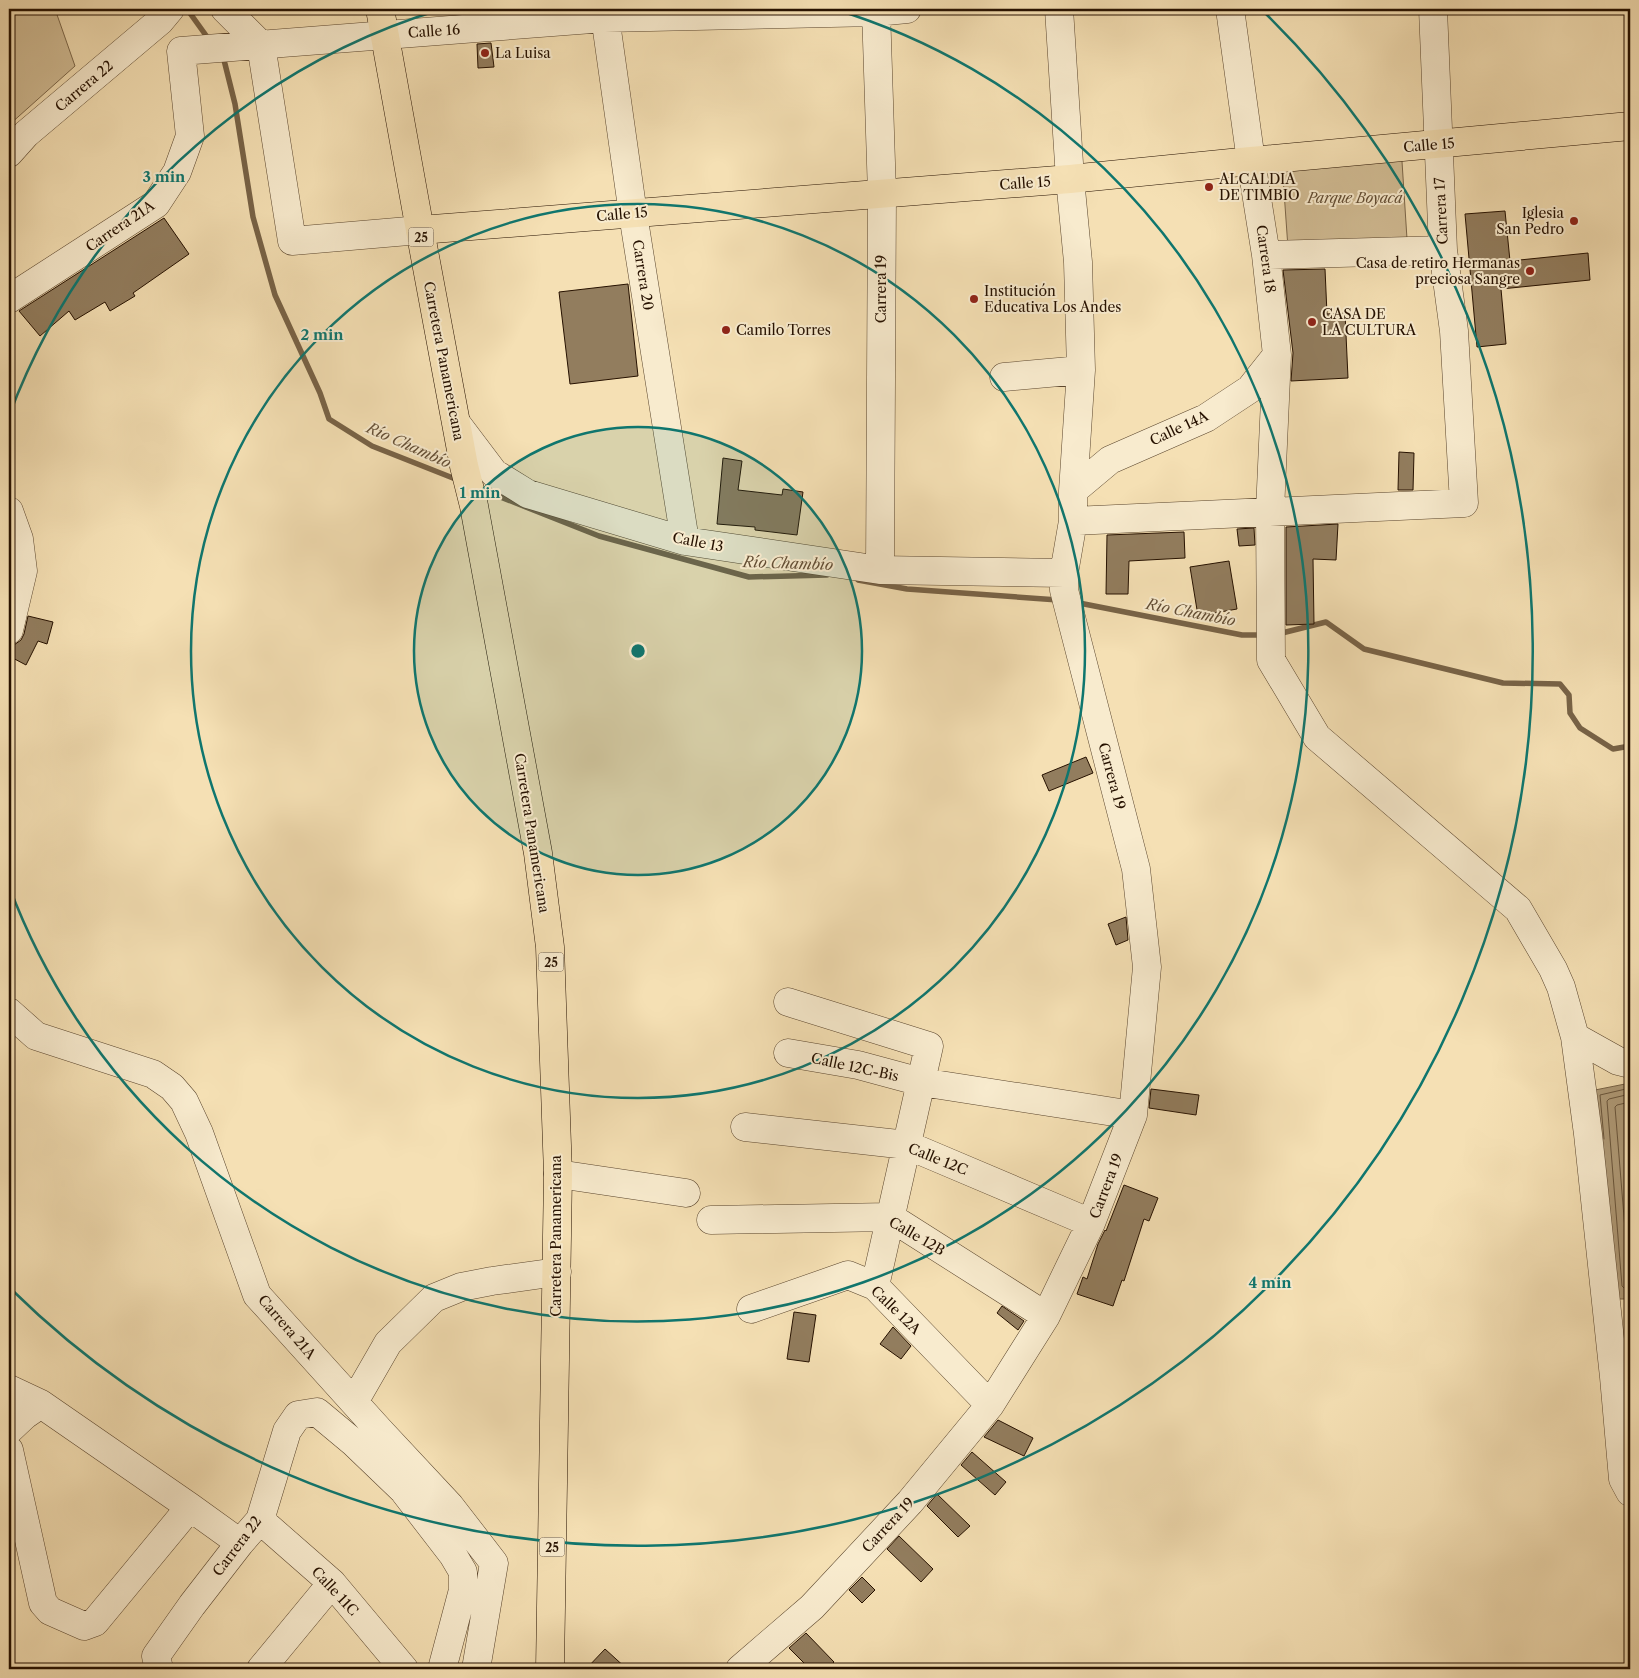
<svg xmlns="http://www.w3.org/2000/svg" width="1639" height="1678" viewBox="0 0 1639 1678" font-family="'Libre Caslon Text',serif">
<rect width="100%" height="100%" fill="#f5e0b4"/>
<filter id="stains"><feTurbulence type="fractalNoise" baseFrequency=".004" numOctaves="4"/><feColorMatrix values="0 0 0 0 .2 0 0 0 0 .09 0 0 0 0 .02 0 0 0 .5 -.17"/></filter>
<radialGradient id="worn" r=".72"><stop offset=".6" stop-color="#630" stop-opacity="0"/><stop offset="1" stop-color="#630" stop-opacity=".3"/></radialGradient>
<!-- green -->
<path fill="#d2bd95" stroke="#7c674a" d="M 9,9 L 55,9 L 75,66 L 9,125 Z
M 1401,146 L 1407,239 L 1288,248 L 1282,163 Z"/>
<!-- water -->
<path fill="#af9a77" stroke="#786347" d="M 1630,1083 L 1630,1299 L 1612,1299 L 1595,1090 Z"/>
<g fill="none" stroke-linecap="round" stroke-linejoin="round">
<!-- shore -->
<path stroke="#6a563c" stroke-width="1" d="M 1630,1094 L 1609,1099 L 1607,1101 L 1622,1286 L 1624,1288 L 1630,1288
M 1630,1102 L 1617,1105 L 1615,1107 L 1629,1278 L 1630,1280
M 1604,1139 L 1600,1095 L 1630,1088"/>
<!-- stream -->
<path stroke="#786347" stroke-width="5.5" d="M 187,9 L 210,41
M 222,57 L 224,60 L 235,104 L 253,217 L 275,295 L 320,393 L 329,419 L 372,446 L 458,480
M 478,488 L 599,536 L 749,577 L 827,575
M 858,580 L 907,589 L 1058,600
M 1074,602 L 1242,635 L 1264,635
M 1278,634 L 1326,622 L 1364,649 L 1503,683 L 1560,684 L 1569,695 L 1570,713 L 1580,728 L 1613,749 L 1630,746"/>
</g>
<!-- building -->
<path fill="#927d5e" stroke="#261100" d="M 491,43 L 494,67 L 478,68 L 477,44 Z
M 1505,211 L 1510,261 L 1588,253 L 1590,280 L 1501,289 L 1506,344 L 1477,347 L 1465,214 Z
M 164,218 L 189,254 L 133,293 L 135,296 L 110,311 L 105,302 L 75,320 L 69,311 L 40,336 L 19,311 Z
M 1325,269 L 1327,314 L 1345,313 L 1348,378 L 1291,381 L 1293,353 L 1283,270 Z
M 628,284 L 638,376 L 570,384 L 559,292 Z
M 1399,452 L 1414,453 L 1413,490 L 1398,490 Z
M 723,458 L 742,461 L 738,490 L 782,495 L 783,489 L 803,492 L 797,535 L 755,530 L 755,527 L 717,524 Z
M 1338,524 L 1336,560 L 1313,559 L 1314,624 L 1286,625 L 1286,527 Z
M 1254,528 L 1255,545 L 1239,546 L 1237,529 Z
M 1184,532 L 1185,558 L 1129,561 L 1128,594 L 1106,594 L 1107,535 Z
M 1229,561 L 1237,609 L 1198,616 L 1190,567 Z
M 28,616 L 53,622 L 47,644 L 38,641 L 26,665 L 9,656 L 9,645 L 14,645 L 21,640 L 24,634 Z
M 1086,757 L 1093,773 L 1049,791 L 1042,775 Z
M 1126,917 L 1128,940 L 1116,945 L 1108,924 Z
M 1151,1089 L 1199,1095 L 1196,1115 L 1149,1108 Z
M 1124,1185 L 1158,1198 L 1149,1221 L 1144,1219 L 1124,1281 L 1122,1280 L 1113,1306 L 1077,1294 L 1083,1277 L 1087,1279 L 1098,1244 L 1105,1230 L 1106,1231 Z
M 1002,1306 L 1024,1321 L 1018,1330 L 997,1313 Z
M 794,1312 L 816,1315 L 809,1362 L 787,1359 Z
M 893,1327 L 911,1346 L 901,1359 L 880,1344 Z
M 998,1420 L 1033,1438 L 1024,1456 L 984,1437 Z
M 972,1452 L 1006,1482 L 995,1495 L 961,1465 Z
M 937,1494 L 970,1526 L 958,1537 L 927,1506 Z
M 899,1536 L 933,1569 L 921,1582 L 887,1549 Z
M 862,1577 L 875,1590 L 862,1603 L 849,1590 Z
M 806,1633 L 834,1662 L 827,1669 L 810,1669 L 789,1648 Z
M 605,1649 L 627,1669 L 586,1669 Z"/>
<g fill="none" stroke-linecap="round" stroke-linejoin="round">
<defs>
<path id="minor" d="M 225,9 L 261,45
M 604,9 L 633,214 L 685,541
M 876,9 L 882,194 L 880,570
M 1230,9 L 1251,161 L 1266,255 L 1277,355 L 1270,511 L 1271,660 L 1317,737 L 1518,909 L 1553,969 L 1561,987 L 1575,1037 L 1588,1134 L 1614,1377 L 1623,1479 L 1630,1492
M 261,45 L 292,241 L 420,230
M 9,153 L 26,134 L 160,21 L 170,9
M 1266,255 L 1443,250
M 9,299 L 156,204 L 177,172 L 190,136 L 181,51 L 605,18 L 876,12 L 907,9
M 1004,377 L 1081,370
M 457,424 L 494,473 L 528,494 L 685,541 L 880,570 L 1064,573
M 1073,491 L 1110,460 L 1206,418 L 1250,389 L 1277,355
M 9,511 L 19,539 L 23,571 L 9,630
M 1073,521 L 1464,503 L 1454,331 L 1443,250 L 1433,9
M 788,1002 L 929,1046 L 875,1286
M 9,1012 L 36,1036 L 153,1074 L 172,1087 L 184,1101 L 199,1133 L 257,1295 L 379,1430 L 450,1506 L 494,1563 L 476,1669
M 1575,1037 L 1618,1061 L 1630,1064
M 788,1053 L 858,1065 L 921,1082 L 1133,1115
M 745,1127 L 907,1145 L 1091,1223
M 558,1174 L 686,1193
M 711,1220 L 890,1217 L 1046,1316
M 751,1309 L 848,1275 L 875,1286 L 990,1405
M 9,1389 L 41,1404
M 354,1402 L 388,1343 L 434,1298 L 461,1287 L 492,1281 L 557,1272
M 9,1430 L 25,1415 L 41,1404 L 190,1507 L 240,1543
M 9,1450 L 43,1603 L 50,1611 L 84,1626 L 95,1622 L 190,1507
M 260,1520 L 332,1583 L 404,1669
M 159,1669 L 156,1656 L 192,1605 L 240,1543 L 260,1520 L 287,1431 L 298,1415 L 317,1412 L 353,1442 L 403,1490 L 453,1555 L 463,1572 L 463,1590 L 442,1669
M 261,1669 L 332,1583
M 740,1669 L 812,1607 L 910,1502 L 990,1405 L 1046,1316 L 1091,1223 L 1133,1115 L 1147,967 L 1136,869 L 1064,590 L 1064,573 L 1073,521 L 1073,491 L 1081,370 L 1078,262 L 1070,179 L 1059,9"/>
<path id="major" d="M 420,230 L 1070,179 L 1251,161 L 1630,126"/>
<path id="highway" d="M 380,9 L 420,230 L 464,466 L 474,506 L 538,853 L 550,947 L 558,1174 L 550,1669"/>
</defs>
<!-- minor casing -->
<use href="#minor" stroke="#5a452d" stroke-width="29"/>
<!-- major casing -->
<use href="#major" stroke="#261100" stroke-width="29"/>
<!-- highway casing -->
<use href="#highway" stroke="#261100" stroke-width="29"/>
<!-- minor -->
<use href="#minor" stroke="#f8ebce" stroke-width="28"/>
<!-- major -->
<use href="#major" stroke="#f5e0b4" stroke-width="28"/>
<!-- highway -->
<use href="#highway" stroke="#f5e0b4" stroke-width="28"/>
</g>
<!-- distance rings -->
<circle cx="638" cy="651" r="224" fill="#0f766e" fill-opacity=".12"/>
<g fill="none" stroke="#0f766e" stroke-width="2.5">
<circle cx="638" cy="651" r="224"/>
<circle cx="638" cy="651" r="447"/>
<path d="M9 416A671 671 0 0 1 442 9M834 9A671 671 0 1 1 9 886"/>
<path d="M1265 13A894 894 0 1 1 11 1289"/>
</g>
<!-- markers -->
<g fill="#8f2418" stroke="#f8ebce" stroke-width="2">
<circle cx="485" cy="53" r="5"/>
<circle cx="1209" cy="187" r="5"/>
<circle cx="1574" cy="221" r="5"/>
<circle cx="1530" cy="271" r="5"/>
<circle cx="974" cy="299" r="5"/>
<circle cx="1312" cy="322" r="5"/>
<circle cx="726" cy="330" r="5"/>
</g>
<g text-anchor="middle" dominant-baseline="central" stroke-width="4" stroke-linejoin="round" paint-order="stroke">
<!-- shield labels -->
<g fill="#f8ebce" stroke="#65523e" stroke-width="1">
<rect x="408.5" y="227.5" width="25" height="19" rx="4"/>
<rect x="538.5" y="952.5" width="25" height="19" rx="4"/>
<rect x="539.5" y="1537.5" width="25" height="19" rx="4"/>
</g>
<g font-size="12" font-weight="bold" fill="#261100">
<text x="421" y="237">25</text>
<text x="551" y="962">25</text>
<text x="552" y="1547">25</text>
</g>
<!-- street labels -->
<g font-size="14" fill="#261100" stroke="#f8ebce">
<text transform="translate(434 31) rotate(-4)">Calle 16</text>
<text transform="translate(84 86) rotate(-40)">Carrera 22</text>
<text transform="translate(1429 145) rotate(-5)">Calle 15</text>
<text transform="translate(1025 183) rotate(-4)">Calle 15</text>
<text transform="translate(1441 211) rotate(-93)">Carrera 17</text>
<text transform="translate(622 214) rotate(-5)">Calle 15</text>
<text transform="translate(120 226) rotate(-34)">Carrera 21A</text>
<text transform="translate(1266 259) rotate(82)">Carrera 18</text>
<text transform="translate(643 275) rotate(81)">Carrera 20</text>
<text transform="translate(881 289) rotate(-90)">Carrera 19</text>
<text transform="translate(444 361) rotate(79)">Carretera Panamericana</text>
<text transform="translate(1179 428) rotate(-25)">Calle 14A</text>
<text transform="translate(698 542) rotate(11)">Calle 13</text>
<text transform="translate(1112 776) rotate(75)">Carrera 19</text>
<text transform="translate(532 833) rotate(81)">Carretera Panamericana</text>
<text transform="translate(855 1067) rotate(12)">Calle 12C-Bis</text>
<text transform="translate(938 1159) rotate(22)">Calle 12C</text>
<text transform="translate(1106 1186) rotate(-69)">Carrera 19</text>
<text transform="translate(556 1236) rotate(-90)">Carretera Panamericana</text>
<text transform="translate(917 1236) rotate(30)">Calle 12B</text>
<text transform="translate(896 1310) rotate(44)">Calle 12A</text>
<text transform="translate(287 1327) rotate(49)">Carrera 21A</text>
<text transform="translate(888 1525) rotate(-47)">Carrera 19</text>
<text transform="translate(237 1546) rotate(-53)">Carrera 22</text>
<text transform="translate(335 1591) rotate(47)">Calle 11C</text>
</g>
<!-- poi labels -->
<g font-size="14" fill="#261100" stroke="#f8ebce" text-anchor="start">
<text x="495" y="53">La Luisa</text>
<text x="1219" y="179">ALCALDIA<tspan x="1219" dy="16">DE TIMBIO</tspan></text>
<text x="1564" y="213" text-anchor="end">Iglesia<tspan x="1564" dy="16">San Pedro</tspan></text>
<text x="1520" y="263" text-anchor="end">Casa de retiro Hermanas<tspan x="1520" dy="16">preciosa Sangre</tspan></text>
<text x="984" y="291">Institución<tspan x="984" dy="16">Educativa Los Andes</tspan></text>
<text x="1322" y="314">CASA DE<tspan x="1322" dy="16">LA CULTURA</tspan></text>
<text x="736" y="330">Camilo Torres</text>
</g>
<!-- park labels -->
<g font-size="14" font-style="italic" fill="#624d34" stroke="#f8ebce">
<text x="1355" y="198">Parque Boyacá</text>
</g>
<!-- water labels -->
<g font-size="15" font-style="italic" fill="#644f36" stroke="#f8ebce">
<text transform="translate(409 445) rotate(24)">Río Chambío</text>
<text transform="translate(788 563) rotate(2)">Río Chambío</text>
<text transform="translate(1191 612) rotate(11)">Río Chambío</text>
</g>
</g>
<circle cx="638" cy="651" r="8" fill="#0f766e" stroke="#f8ebce" stroke-width="2.5"/>
<g font-size="15" text-anchor="middle" font-weight="bold" fill="#0f766e" stroke="#f8ebce" stroke-width="4" stroke-linejoin="round" paint-order="stroke">
<text x="164" y="182">3 min</text>
<text x="322" y="340">2 min</text>
<text x="480" y="498">1 min</text>
<text x="1270" y="1288">4 min</text>
</g>
<!-- margin -->
<rect width="1639" height="1678" fill="none" stroke="#f5e0b4" stroke-width="30"/>
<rect x="10" y="10" width="1619" height="1658" fill="none" stroke="#261100" stroke-width="2.5"/>
<rect x="15" y="15" width="1609" height="1648" fill="none" stroke="#261100"/>
<rect width="100%" height="100%" filter="url(#stains)"/>
<rect width="100%" height="100%" fill="url(#worn)"/>
</svg>
